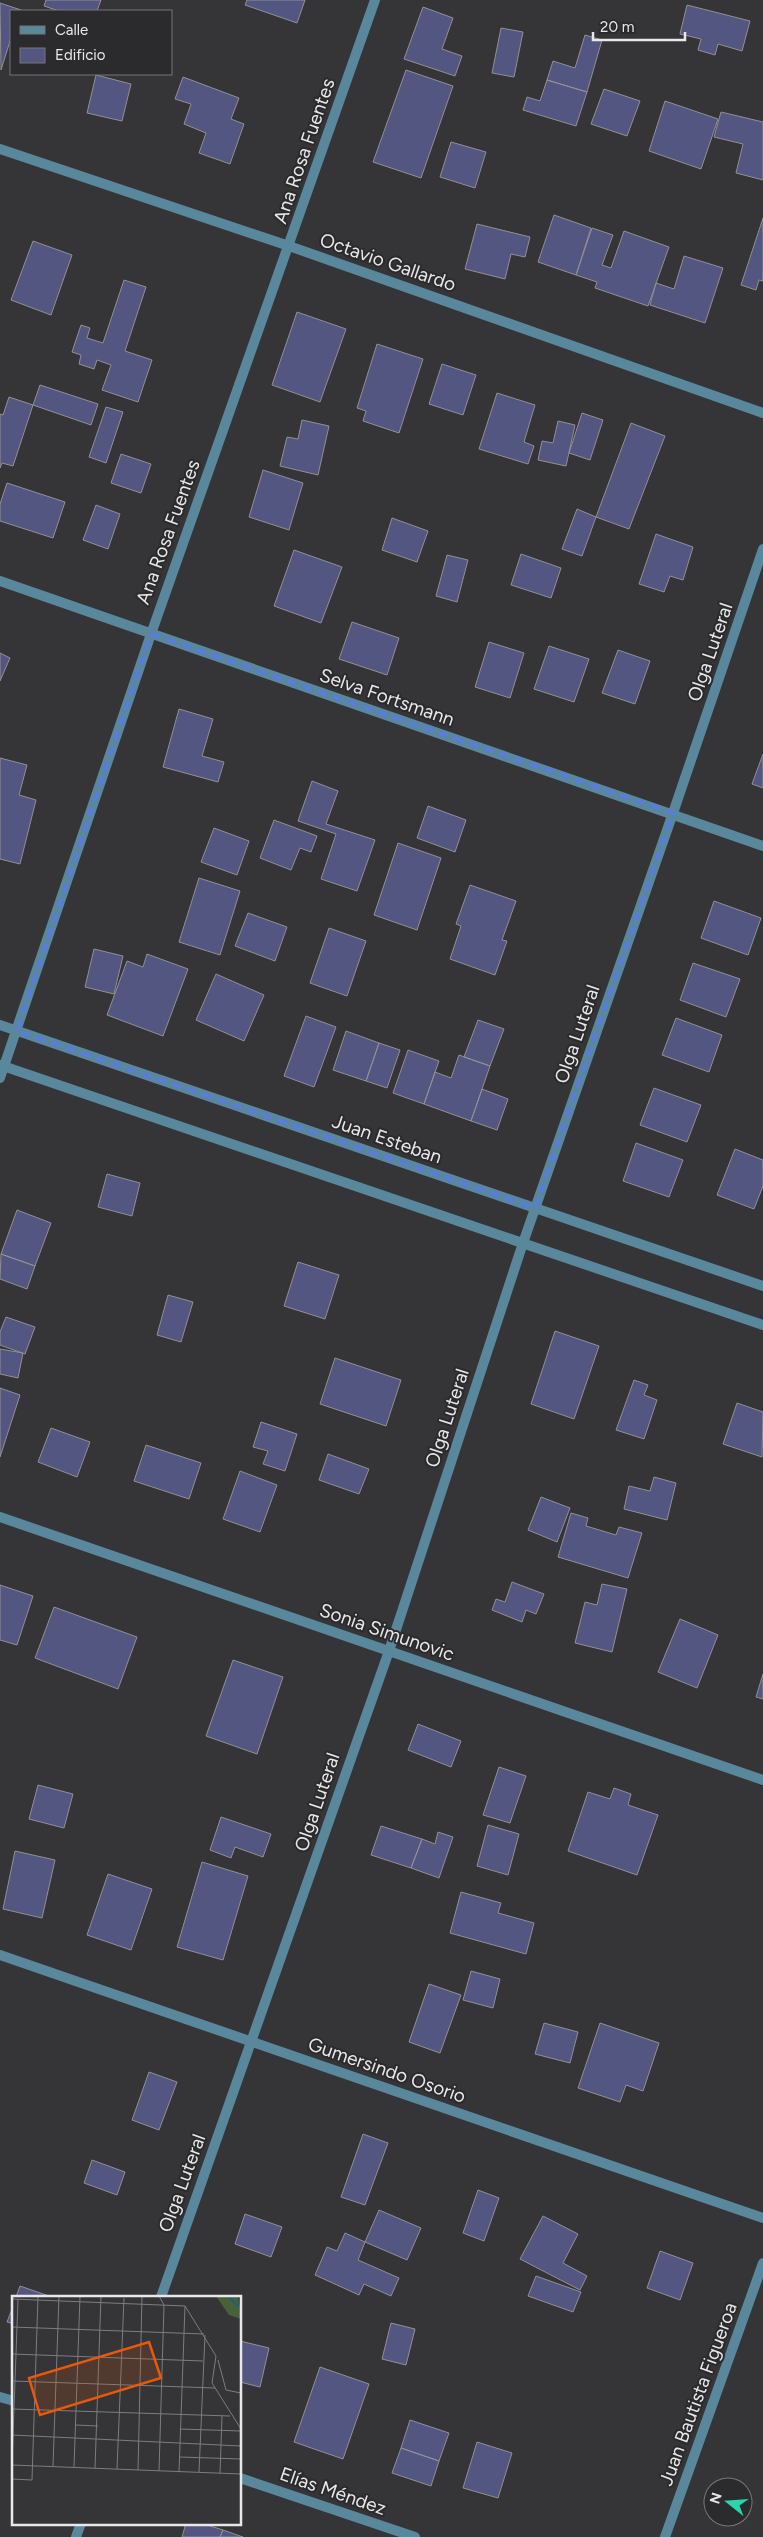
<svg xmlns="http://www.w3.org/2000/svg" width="763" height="2537" viewBox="0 0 763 2537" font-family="Figtree,sans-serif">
<rect width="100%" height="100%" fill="#353436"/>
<!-- building -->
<path fill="#545682" stroke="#909094" d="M 46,0 L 101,0 L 97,11 L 59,11 L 44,6 Z
M 247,0 L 305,0 L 297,23 L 245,5 Z
M 0,3 L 21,10 L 11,11 L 11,38 L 1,70 Z
M 687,5 L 750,21 L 742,51 L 718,44 L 715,55 L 698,50 L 701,39 L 680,34 Z
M 423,7 L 453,18 L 442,49 L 462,56 L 455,76 L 404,59 Z
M 501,28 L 523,32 L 514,77 L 492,73 Z
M 585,35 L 602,40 L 587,92 L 547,80 L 553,61 L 575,68 Z
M 406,70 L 453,86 L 421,178 L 373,162 Z
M 96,75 L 131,84 L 122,121 L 87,113 Z
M 183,77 L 239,98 L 231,119 L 244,124 L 230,164 L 199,153 L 206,133 L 184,124 L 191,104 L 175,99 Z
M 547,80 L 587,92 L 576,126 L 523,110 L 527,97 L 540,101 Z
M 604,89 L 640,101 L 627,136 L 591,124 Z
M 665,101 L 718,119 L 701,169 L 649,151 Z
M 721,112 L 763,122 L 763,180 L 736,173 L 743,144 L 714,137 Z
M 451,142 L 486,152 L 475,188 L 440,177 Z
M 554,215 L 591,228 L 576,275 L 538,262 Z
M 763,218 L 763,281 L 759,280 L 756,290 L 741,285 Z
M 477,224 L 530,237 L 525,257 L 511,254 L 505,279 L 465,269 Z
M 592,228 L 613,235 L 602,265 L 611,268 L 624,231 L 669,247 L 648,306 L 595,288 L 597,282 L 576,275 Z
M 33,241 L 72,255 L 51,315 L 11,300 Z
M 684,256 L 723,268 L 705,323 L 650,305 L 656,283 L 674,289 Z
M 124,280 L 146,287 L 125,351 L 152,360 L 138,402 L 102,390 L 111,365 L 97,360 L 94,369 L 79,364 L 81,355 L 72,352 L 81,325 L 90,328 L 87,338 L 103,343 Z
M 297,312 L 346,329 L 320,402 L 272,385 Z
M 377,344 L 423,359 L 399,433 L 363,421 L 366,411 L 357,408 Z
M 442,364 L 476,375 L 463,415 L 429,404 Z
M 40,385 L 98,404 L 91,425 L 33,405 Z
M 497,393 L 535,405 L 524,442 L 534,446 L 528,464 L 479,449 Z
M 9,397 L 33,405 L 13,466 L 2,463 L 0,468 L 0,414 L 3,415 Z
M 106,407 L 123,412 L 106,463 L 89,457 Z
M 582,413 L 603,420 L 590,460 L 569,453 Z
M 302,420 L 329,426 L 318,475 L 280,466 L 287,437 L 298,439 Z
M 558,421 L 575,425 L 566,466 L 538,460 L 542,441 L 553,443 Z
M 631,423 L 665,436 L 629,529 L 596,517 Z
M 121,454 L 151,464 L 141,493 L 111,483 Z
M 263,470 L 303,483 L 289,530 L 249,517 Z
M 7,483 L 65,502 L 53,538 L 0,521 L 0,504 Z
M 96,505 L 120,514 L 108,549 L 83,540 Z
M 577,509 L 596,517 L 582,556 L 562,549 Z
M 392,518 L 428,531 L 417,562 L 382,550 Z
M 656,534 L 693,547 L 683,580 L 670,576 L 664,592 L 639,584 Z
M 294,550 L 342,567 L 321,623 L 274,606 Z
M 521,554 L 561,568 L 551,598 L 511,585 Z
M 447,555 L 468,560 L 457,602 L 436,596 Z
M 352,622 L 399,638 L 387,675 L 339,659 Z
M 489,642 L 524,653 L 510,698 L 475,687 Z
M 549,646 L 589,659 L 574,702 L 534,689 Z
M 618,650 L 650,661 L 635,704 L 602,693 Z
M 0,653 L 10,658 L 0,681 Z
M 179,709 L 213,719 L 202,756 L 224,762 L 218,782 L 163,767 Z
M 763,754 L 763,788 L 752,784 Z
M 0,758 L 27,765 L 19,795 L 36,800 L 20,864 L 0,859 Z
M 312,781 L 338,791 L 326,824 L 375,840 L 357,891 L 321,879 L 336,834 L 298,821 Z
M 428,806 L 466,820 L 455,852 L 417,838 Z
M 274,820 L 317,836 L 311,852 L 300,848 L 291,870 L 260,858 Z
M 214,828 L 249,841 L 237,875 L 201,862 Z
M 398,843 L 441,858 L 417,930 L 374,915 Z
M 199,878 L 240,891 L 220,955 L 179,942 Z
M 470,885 L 516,901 L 502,940 L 507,941 L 495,975 L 450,959 L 461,926 L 456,924 Z
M 714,901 L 761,918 L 748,955 L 701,938 Z
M 248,913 L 287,927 L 275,961 L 235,946 Z
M 329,928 L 366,941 L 347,996 L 310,983 Z
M 94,949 L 123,956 L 114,994 L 85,987 Z
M 147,954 L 188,969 L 163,1036 L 107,1015 L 127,961 L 143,967 Z
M 693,963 L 740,979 L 726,1017 L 680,1000 Z
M 216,974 L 264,995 L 244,1041 L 196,1020 Z
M 306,1016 L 336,1027 L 314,1087 L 284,1076 Z
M 676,1018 L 722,1035 L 709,1072 L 662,1055 Z
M 478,1020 L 504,1029 L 490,1066 L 464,1057 Z
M 346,1031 L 379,1043 L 366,1081 L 333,1070 Z
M 379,1043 L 400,1050 L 387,1088 L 366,1081 Z
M 408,1050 L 439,1061 L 424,1104 L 393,1093 Z
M 459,1055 L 490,1066 L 471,1121 L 424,1104 L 435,1072 L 451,1078 Z
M 654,1088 L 701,1105 L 687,1142 L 640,1125 Z
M 482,1089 L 508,1099 L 497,1130 L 471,1121 Z
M 636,1143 L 683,1160 L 669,1197 L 623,1181 Z
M 735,1149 L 763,1160 L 763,1186 L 754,1209 L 717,1195 Z
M 107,1174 L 140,1183 L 132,1216 L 98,1207 Z
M 17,1210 L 51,1223 L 35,1266 L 1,1254 Z
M 1,1254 L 35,1266 L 27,1289 L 0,1279 Z
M 298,1262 L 339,1275 L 325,1319 L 284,1306 Z
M 168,1295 L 193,1302 L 181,1342 L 157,1335 Z
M 6,1317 L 35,1327 L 25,1354 L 0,1345 L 0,1332 Z
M 555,1331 L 599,1346 L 574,1419 L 531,1404 Z
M 0,1349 L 23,1353 L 18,1378 L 0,1374 Z
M 335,1358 L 401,1380 L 386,1426 L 320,1404 Z
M 634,1380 L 648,1385 L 644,1395 L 657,1400 L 644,1439 L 616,1430 Z
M 0,1388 L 20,1395 L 0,1457 Z
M 737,1403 L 763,1412 L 762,1457 L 723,1444 Z
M 261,1422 L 297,1434 L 285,1471 L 263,1464 L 268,1451 L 253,1447 Z
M 51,1428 L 90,1442 L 77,1477 L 38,1462 Z
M 146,1445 L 201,1463 L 189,1499 L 134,1481 Z
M 328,1454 L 369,1469 L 359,1494 L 319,1480 Z
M 240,1471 L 277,1485 L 260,1532 L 223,1519 Z
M 654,1477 L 676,1483 L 667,1520 L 624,1509 L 629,1486 L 650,1491 Z
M 541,1497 L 570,1508 L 557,1542 L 528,1530 Z
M 571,1513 L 588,1518 L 586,1526 L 616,1535 L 619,1527 L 642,1533 L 628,1578 L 558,1557 Z
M 512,1582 L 544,1594 L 536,1614 L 526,1610 L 522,1622 L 492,1610 L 496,1599 L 505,1602 Z
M 602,1584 L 627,1589 L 612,1652 L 575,1643 L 585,1602 L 597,1605 Z
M 0,1585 L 33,1596 L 17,1645 L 0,1640 Z
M 54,1607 L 137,1637 L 118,1689 L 35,1658 Z
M 680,1619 L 718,1635 L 697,1688 L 658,1672 Z
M 233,1660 L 283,1677 L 257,1754 L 206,1736 Z
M 763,1674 L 763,1699 L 756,1697 Z
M 418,1724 L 461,1741 L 451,1767 L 408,1750 Z
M 499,1767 L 526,1776 L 510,1823 L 483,1815 Z
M 38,1785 L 73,1794 L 64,1828 L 29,1819 Z
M 614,1788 L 631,1794 L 628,1805 L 658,1815 L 637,1875 L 568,1851 L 588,1792 L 610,1799 Z
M 221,1817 L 271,1834 L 263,1857 L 235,1847 L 231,1858 L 210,1850 Z
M 488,1825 L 519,1834 L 508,1875 L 477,1866 Z
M 381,1826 L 422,1839 L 411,1868 L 371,1855 Z
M 438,1832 L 453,1837 L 439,1878 L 411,1868 L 422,1839 L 435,1844 Z
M 15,1851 L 55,1860 L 42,1918 L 3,1909 Z
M 202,1862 L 248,1876 L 223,1960 L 177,1947 Z
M 108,1874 L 152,1889 L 131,1950 L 87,1935 Z
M 461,1892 L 501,1903 L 498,1913 L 534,1923 L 526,1954 L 450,1933 Z
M 471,1971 L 500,1979 L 493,2008 L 463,2000 Z
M 429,1984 L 461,1995 L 440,2053 L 409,2042 Z
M 544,2023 L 578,2032 L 570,2063 L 535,2054 Z
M 600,2023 L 659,2043 L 643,2091 L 626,2085 L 620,2102 L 578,2088 Z
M 149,2072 L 177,2082 L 159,2130 L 132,2120 Z
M 363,2134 L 388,2143 L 365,2205 L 341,2197 Z
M 92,2160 L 125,2172 L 117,2195 L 84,2183 Z
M 478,2190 L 499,2198 L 484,2241 L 463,2233 Z
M 379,2210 L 421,2228 L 407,2260 L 365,2242 Z
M 245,2214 L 282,2227 L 271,2257 L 235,2244 Z
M 543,2216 L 578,2234 L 563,2263 L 587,2276 L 580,2290 L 520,2259 Z
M 345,2233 L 365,2242 L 358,2260 L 399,2278 L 391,2296 L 364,2284 L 359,2295 L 315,2275 L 327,2247 L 337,2251 Z
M 660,2251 L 693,2263 L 680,2300 L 647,2288 Z
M 536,2276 L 581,2292 L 573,2312 L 528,2296 Z
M 20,2286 L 52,2297 L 16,2297 Z
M 14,2304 L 14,2324 L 7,2322 Z
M 391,2323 L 415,2329 L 406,2365 L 382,2359 Z
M 240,2341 L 269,2348 L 260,2387 L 240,2382 Z
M 320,2367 L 369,2384 L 343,2459 L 294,2442 Z
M 410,2420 L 449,2433 L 439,2461 L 401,2448 Z
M 477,2442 L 512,2453 L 498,2498 L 463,2488 Z
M 401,2448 L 439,2461 L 431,2486 L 392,2473 Z
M 186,2523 L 201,2523 L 223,2530 L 220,2537 L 182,2537 Z
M 223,2530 L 243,2537 L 220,2537 Z"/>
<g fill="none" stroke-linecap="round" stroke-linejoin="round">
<!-- street -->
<path stroke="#59879b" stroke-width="10" d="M 0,149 L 289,246 L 763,413
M 0,581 L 763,846
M 0,1025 L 763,1286
M 0,1065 L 763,1325
M 0,1078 L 151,634 L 375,0
M 0,1517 L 763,1780
M 0,1955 L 763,2218
M 161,2297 L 389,1651 L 523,1243 L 673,813 L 763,549
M 0,2397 L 14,2401
M 240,2478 L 415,2537
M 76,2537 L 81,2523
M 665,2537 L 763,2263"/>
</g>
<!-- marked area -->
<path fill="none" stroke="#5a7cdd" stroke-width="4" stroke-dasharray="10 6" stroke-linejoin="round" d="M 151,634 L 673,813 L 535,1208 L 17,1031 Z"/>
<g text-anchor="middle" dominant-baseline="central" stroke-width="4" stroke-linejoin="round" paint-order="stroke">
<!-- street labels -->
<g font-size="19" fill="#e8e7e9" stroke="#2b2a2c">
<text transform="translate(304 151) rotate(-71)">Ana Rosa Fuentes</text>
<text transform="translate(388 262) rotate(19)">Octavio Gallardo</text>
<text transform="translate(168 532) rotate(-70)">Ana Rosa Fuentes</text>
<text transform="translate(710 652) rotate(-71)">Olga Luteral</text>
<text transform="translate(387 697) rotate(19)">Selva Fortsmann</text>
<text transform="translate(577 1034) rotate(-71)">Olga Luteral</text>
<text transform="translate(387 1139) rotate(19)">Juan Esteban</text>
<text transform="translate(447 1418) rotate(-72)">Olga Luteral</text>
<text transform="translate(387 1632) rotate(19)">Sonia Simunovic</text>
<text transform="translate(317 1802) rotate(-71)">Olga Luteral</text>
<text transform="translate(387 2070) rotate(19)">Gumersindo Osorio</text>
<text transform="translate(182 2183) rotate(-70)">Olga Luteral</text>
<text transform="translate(698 2394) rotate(-70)">Juan Bautista Figueroa</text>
<text transform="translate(333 2491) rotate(19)">Elías Méndez</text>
</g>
</g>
<!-- overview -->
<g transform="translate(12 2296)">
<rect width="229" height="229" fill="#353436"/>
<path d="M 204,0 L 226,0 L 229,23 L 217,19 Z" fill="#486139"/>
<path fill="none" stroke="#206274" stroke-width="2.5" d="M 216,0 L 229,13"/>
<path fill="none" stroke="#7d7c7e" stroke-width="1" d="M 0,3 L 173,10M 173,10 L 204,60 L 200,87 L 229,133M 0,31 L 192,38M 0,58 L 191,65M 206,64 L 214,94 L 229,97M 0,85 L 203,92M 0,113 L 218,120M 63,129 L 86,130M 168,133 L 229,135M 0,139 L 229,150M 168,161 L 229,163M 0,167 L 6,3M 0,169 L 229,178M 41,170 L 47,0M 62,171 L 68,0M 83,172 L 89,0M 105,173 L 112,2M 126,174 L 130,0M 147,175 L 152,9 L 147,0M 167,176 L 173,10M 187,176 L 193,39M 208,177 L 210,120M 0,183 L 20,184 L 26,0"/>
<path fill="#e8590c" fill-opacity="0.15" stroke="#e8590c" stroke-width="2.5" d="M 137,46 L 149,82 L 28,119 L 17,82 Z"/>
<rect width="229" height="229" fill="none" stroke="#e8e7e9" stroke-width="2.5"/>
</g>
<!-- legend -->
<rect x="10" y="10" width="162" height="65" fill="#2b2a2c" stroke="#777678"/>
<rect x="20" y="26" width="25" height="8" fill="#59879b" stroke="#777678"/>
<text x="55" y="35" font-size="15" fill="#e8e7e9">Calle</text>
<rect x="20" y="48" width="25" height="15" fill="#545682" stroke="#777678"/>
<text x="55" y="60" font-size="15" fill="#e8e7e9">Edificio</text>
<!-- north arrow -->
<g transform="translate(728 2502) rotate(287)"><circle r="24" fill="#2b2a2c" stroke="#777678"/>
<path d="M0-4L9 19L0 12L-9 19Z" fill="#2ad5ac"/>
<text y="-8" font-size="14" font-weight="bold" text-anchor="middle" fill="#e8e7e9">N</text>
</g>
<!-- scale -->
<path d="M593 32v8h92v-8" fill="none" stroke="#e8e7e9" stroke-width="2.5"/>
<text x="600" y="32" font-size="15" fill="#e8e7e9" stroke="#2b2a2c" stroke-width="4" paint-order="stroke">20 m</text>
</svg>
